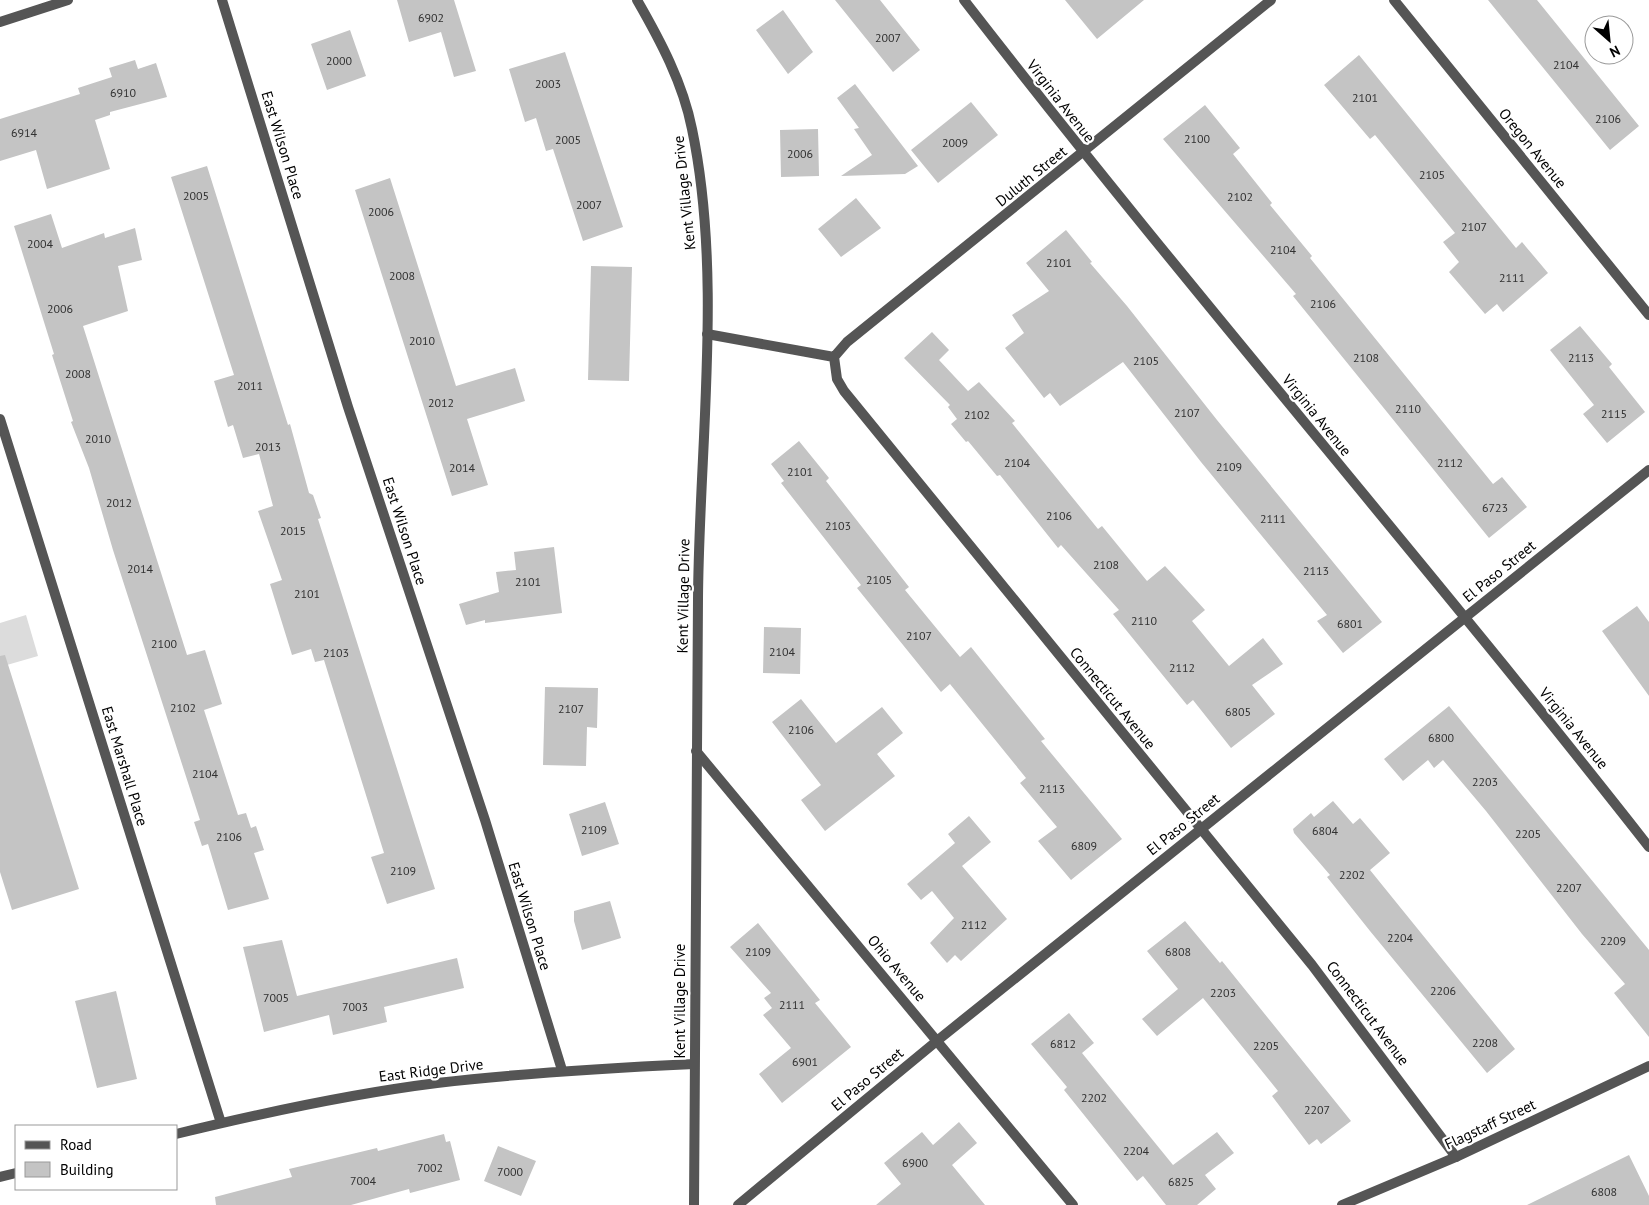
<svg xmlns="http://www.w3.org/2000/svg" width="1649" height="1205" viewBox="0 0 1649 1205" font-family="'PT Sans',sans-serif">
<rect width="100%" height="100%" fill="#fff"/>
<!-- green -->
<path fill="#dcdcdc" d="M 26,615 L 38,656 L 0,667 L 0,623 Z"/>
<!-- building -->
<path fill="#c4c4c4" d="M 397,0 L 454,0 L 476,71 L 454,77 L 441,32 L 409,42 Z
M 835,0 L 880,0 L 920,50 L 893,72 Z
M 1065,0 L 1144,0 L 1097,39 Z
M 1488,0 L 1537,0 L 1639,126 L 1610,150 Z
M 783,10 L 813,52 L 788,74 L 756,30 Z
M 350,30 L 366,76 L 327,90 L 311,44 Z
M 565,52 L 623,227 L 583,241 L 553,149 L 546,151 L 536,118 L 525,122 L 509,69 Z
M 1359,55 L 1516,248 L 1522,242 L 1548,273 L 1503,312 L 1497,304 L 1485,314 L 1449,272 L 1459,262 L 1443,242 L 1455,233 L 1375,135 L 1370,139 L 1324,85 Z
M 135,60 L 138,69 L 156,63 L 167,97 L 110,112 L 110,115 L 95,120 L 110,169 L 47,189 L 36,150 L 0,161 L 0,119 L 80,94 L 78,88 L 112,77 L 109,68 Z
M 855,84 L 918,166 L 905,174 L 841,176 L 872,155 L 854,129 L 859,128 L 837,98 Z
M 971,102 L 998,135 L 938,183 L 911,150 Z
M 1205,105 L 1240,148 L 1233,154 L 1272,203 L 1270,205 L 1312,256 L 1310,258 L 1493,484 L 1502,477 L 1527,507 L 1489,538 L 1293,296 L 1296,294 L 1163,139 Z
M 818,129 L 819,176 L 781,177 L 780,130 Z
M 207,166 L 288,425 L 290,424 L 309,493 L 313,495 L 321,518 L 318,519 L 435,889 L 387,904 L 371,857 L 384,853 L 324,660 L 315,662 L 311,649 L 292,655 L 270,584 L 282,580 L 258,511 L 273,506 L 259,454 L 243,458 L 233,425 L 228,427 L 214,381 L 234,375 L 171,177 Z
M 390,178 L 456,386 L 515,368 L 525,401 L 467,419 L 488,485 L 452,496 L 355,190 Z
M 856,198 L 881,228 L 841,257 L 818,229 Z
M 51,214 L 62,248 L 104,233 L 105,238 L 135,228 L 142,260 L 118,266 L 128,311 L 83,326 L 187,655 L 205,650 L 222,704 L 204,710 L 238,815 L 246,813 L 251,828 L 256,826 L 264,850 L 254,853 L 269,899 L 228,910 L 208,844 L 202,846 L 194,822 L 200,820 L 113,550 L 89,468 L 71,422 L 73,421 L 52,355 L 54,354 L 14,226 Z
M 1066,230 L 1092,262 L 1090,263 L 1127,306 L 1217,420 L 1382,622 L 1343,653 L 1317,621 L 1327,615 L 1201,462 L 1123,362 L 1060,406 L 1050,393 L 1044,398 L 1005,348 L 1024,333 L 1012,315 L 1049,291 L 1026,263 Z
M 591,266 L 632,267 L 629,381 L 588,380 Z
M 1580,326 L 1612,364 L 1609,367 L 1645,412 L 1607,443 L 1583,414 L 1594,405 L 1550,350 Z
M 932,332 L 949,350 L 939,360 L 968,391 L 979,382 L 1015,421 L 1012,423 L 1098,529 L 1102,526 L 1147,581 L 1165,566 L 1205,610 L 1192,621 L 1229,666 L 1263,638 L 1283,664 L 1252,685 L 1275,714 L 1231,748 L 1193,700 L 1187,705 L 1113,614 L 1119,610 L 1061,545 L 1058,548 L 1000,475 L 997,476 L 968,441 L 966,442 L 951,424 L 957,419 L 948,407 L 950,405 L 904,358 Z
M 799,441 L 829,478 L 826,481 L 909,587 L 905,590 L 960,657 L 971,647 L 1045,739 L 1041,741 L 1122,839 L 1071,880 L 1038,841 L 1057,827 L 1020,783 L 1026,778 L 950,684 L 941,692 L 857,588 L 861,585 L 781,483 L 784,481 L 771,464 Z
M 554,547 L 562,613 L 485,623 L 485,620 L 466,625 L 459,604 L 499,592 L 496,572 L 516,570 L 514,552 Z
M 1637,606 L 1649,622 L 1649,696 L 1602,631 Z
M 764,627 L 801,628 L 800,674 L 763,673 Z
M 5,655 L 79,889 L 12,910 L 0,872 L 0,656 Z
M 545,687 L 598,688 L 597,728 L 587,727 L 586,766 L 543,765 Z
M 801,699 L 836,743 L 882,707 L 903,733 L 877,754 L 895,776 L 825,831 L 801,800 L 821,785 L 772,722 Z
M 1449,706 L 1649,950 L 1649,1037 L 1614,993 L 1625,984 L 1582,934 L 1486,811 L 1443,760 L 1434,768 L 1428,760 L 1403,781 L 1384,759 Z
M 1333,801 L 1353,824 L 1360,818 L 1390,853 L 1370,870 L 1515,1049 L 1487,1073 L 1370,931 L 1327,877 L 1330,875 L 1294,833 L 1293,829 L 1311,813 L 1314,817 Z
M 605,802 L 619,844 L 582,856 L 569,814 Z
M 969,816 L 991,842 L 962,866 L 1007,919 L 961,961 L 955,955 L 947,963 L 930,943 L 954,918 L 932,891 L 921,900 L 907,884 L 955,843 L 948,834 Z
M 610,901 L 621,938 L 582,950 L 574,921 L 574,911 Z
M 1185,921 L 1220,963 L 1222,961 L 1351,1121 L 1321,1144 L 1317,1139 L 1309,1145 L 1272,1096 L 1278,1091 L 1203,998 L 1157,1036 L 1142,1019 L 1178,989 L 1147,951 Z
M 758,923 L 820,1000 L 815,1003 L 851,1047 L 782,1103 L 759,1074 L 791,1048 L 763,1015 L 772,1008 L 764,998 L 771,993 L 730,947 Z
M 282,940 L 297,996 L 457,958 L 464,988 L 384,1007 L 387,1022 L 333,1035 L 329,1015 L 264,1032 L 243,947 Z
M 116,991 L 137,1079 L 97,1088 L 75,1001 Z
M 1069,1013 L 1094,1043 L 1082,1053 L 1173,1165 L 1217,1132 L 1234,1153 L 1205,1175 L 1216,1189 L 1197,1205 L 1166,1205 L 1143,1176 L 1137,1181 L 1064,1090 L 1067,1087 L 1031,1044 Z
M 959,1122 L 977,1143 L 952,1165 L 985,1205 L 876,1205 L 901,1184 L 884,1163 L 922,1132 L 933,1145 Z
M 444,1134 L 446,1142 L 450,1141 L 460,1180 L 410,1193 L 409,1189 L 351,1205 L 216,1205 L 215,1197 L 292,1177 L 289,1169 L 377,1148 L 378,1151 Z
M 498,1146 L 536,1161 L 521,1196 L 484,1181 Z
M 1629,1155 L 1649,1196 L 1649,1205 L 1527,1205 Z"/>
<g fill="none" stroke-linecap="round" stroke-linejoin="round">
<!-- minor -->
<path stroke="#555" stroke-width="10" d="M 222,0 L 348,407 L 485,820 L 562,1070
M 964,0 C 1186,287 1425,561 1649,847
M 1394,0 L 1649,315
M 707,334 L 834,357
M 834,357 L 837,379 L 844,391 L 1312,965 L 1456,1157
M 834,357 L 847,342 L 1271,0
M 0,419 L 221,1123
M 696,751 L 1073,1205
M 176,1134 C 262,1113 349,1094 437,1083 C 522,1073 608,1068 694,1064
M 0,1177 L 16,1173
M 738,1205 L 938,1040 L 1649,470"/>
<!-- tertiary -->
<path stroke="#555" stroke-width="10" d="M 637,0 C 660,40 683,83 692,129 C 723,277 699,447 698,599 C 696,801 694,1003 694,1205
M 0,22 L 68,0
M 1342,1205 L 1456,1157 L 1649,1066"/>
</g>
<g text-anchor="middle" dominant-baseline="central" stroke-width="4.5" stroke-linejoin="round" paint-order="stroke">
<!-- number labels -->
<g font-size="12" fill="#313131">
<text x="431" y="17">6902</text>
<text x="888" y="37">2007</text>
<text x="339" y="60">2000</text>
<text x="1566" y="64">2104</text>
<text x="548" y="83">2003</text>
<text x="123" y="92">6910</text>
<text x="1365" y="97">2101</text>
<text x="1608" y="118">2106</text>
<text x="24" y="132">6914</text>
<text x="1197" y="138">2100</text>
<text x="568" y="139">2005</text>
<text x="955" y="142">2009</text>
<text x="800" y="153">2006</text>
<text x="1432" y="174">2105</text>
<text x="196" y="195">2005</text>
<text x="1240" y="196">2102</text>
<text x="589" y="204">2007</text>
<text x="381" y="211">2006</text>
<text x="1474" y="226">2107</text>
<text x="40" y="243">2004</text>
<text x="1283" y="249">2104</text>
<text x="1059" y="262">2101</text>
<text x="402" y="275">2008</text>
<text x="1512" y="277">2111</text>
<text x="1323" y="303">2106</text>
<text x="60" y="308">2006</text>
<text x="422" y="340">2010</text>
<text x="1366" y="357">2108</text>
<text x="1581" y="357">2113</text>
<text x="1146" y="360">2105</text>
<text x="78" y="373">2008</text>
<text x="250" y="385">2011</text>
<text x="441" y="402">2012</text>
<text x="1408" y="408">2110</text>
<text x="1187" y="412">2107</text>
<text x="1614" y="413">2115</text>
<text x="977" y="414">2102</text>
<text x="98" y="438">2010</text>
<text x="268" y="446">2013</text>
<text x="1017" y="462">2104</text>
<text x="1450" y="462">2112</text>
<text x="1229" y="466">2109</text>
<text x="462" y="467">2014</text>
<text x="800" y="471">2101</text>
<text x="119" y="502">2012</text>
<text x="1495" y="507">6723</text>
<text x="1059" y="515">2106</text>
<text x="1273" y="518">2111</text>
<text x="838" y="525">2103</text>
<text x="293" y="530">2015</text>
<text x="1106" y="564">2108</text>
<text x="140" y="568">2014</text>
<text x="1316" y="570">2113</text>
<text x="879" y="579">2105</text>
<text x="528" y="581">2101</text>
<text x="307" y="593">2101</text>
<text x="1144" y="620">2110</text>
<text x="1350" y="623">6801</text>
<text x="919" y="635">2107</text>
<text x="164" y="643">2100</text>
<text x="782" y="651">2104</text>
<text x="336" y="652">2103</text>
<text x="1182" y="667">2112</text>
<text x="183" y="707">2102</text>
<text x="571" y="708">2107</text>
<text x="1238" y="711">6805</text>
<text x="801" y="729">2106</text>
<text x="1441" y="737">6800</text>
<text x="205" y="773">2104</text>
<text x="1485" y="781">2203</text>
<text x="1052" y="788">2113</text>
<text x="594" y="829">2109</text>
<text x="1325" y="830">6804</text>
<text x="1528" y="833">2205</text>
<text x="229" y="836">2106</text>
<text x="1084" y="845">6809</text>
<text x="403" y="870">2109</text>
<text x="1352" y="874">2202</text>
<text x="1569" y="887">2207</text>
<text x="974" y="924">2112</text>
<text x="1400" y="937">2204</text>
<text x="1613" y="940">2209</text>
<text x="758" y="951">2109</text>
<text x="1178" y="951">6808</text>
<text x="1443" y="990">2206</text>
<text x="1223" y="992">2203</text>
<text x="276" y="997">7005</text>
<text x="792" y="1004">2111</text>
<text x="355" y="1006">7003</text>
<text x="1485" y="1042">2208</text>
<text x="1063" y="1043">6812</text>
<text x="1266" y="1045">2205</text>
<text x="805" y="1061">6901</text>
<text x="1094" y="1097">2202</text>
<text x="1317" y="1109">2207</text>
<text x="1136" y="1150">2204</text>
<text x="915" y="1162">6900</text>
<text x="430" y="1167">7002</text>
<text x="510" y="1171">7000</text>
<text x="363" y="1180">7004</text>
<text x="1181" y="1181">6825</text>
<text x="1604" y="1191">6808</text>
</g>
<!-- street labels -->
<g font-size="15" fill="#000" stroke="#fff">
<text transform="translate(1061 101) rotate(52)">Virginia Avenue</text>
<text transform="translate(283 145) rotate(73)">East Wilson Place</text>
<text transform="translate(1533 148) rotate(51)">Oregon Avenue</text>
<text transform="translate(1031 176) rotate(-39)">Duluth Street</text>
<text transform="translate(684 193) rotate(-96)">Kent Village Drive</text>
<text transform="translate(1317 415) rotate(51)">Virginia Avenue</text>
<text transform="translate(405 531) rotate(72)">East Wilson Place</text>
<text transform="translate(1499 571) rotate(-39)">El Paso Street</text>
<text transform="translate(683 596) rotate(-89)">Kent Village Drive</text>
<text transform="translate(1113 698) rotate(51)">Connecticut Avenue</text>
<text transform="translate(1574 728) rotate(51)">Virginia Avenue</text>
<text transform="translate(125 766) rotate(73)">East Marshall Place</text>
<text transform="translate(1183 824) rotate(-39)">El Paso Street</text>
<text transform="translate(530 916) rotate(73)">East Wilson Place</text>
<text transform="translate(897 968) rotate(50)">Ohio Avenue</text>
<text transform="translate(679 1001) rotate(-90)">Kent Village Drive</text>
<text transform="translate(1368 1013) rotate(53)">Connecticut Avenue</text>
<text transform="translate(431 1070) rotate(-7)">East Ridge Drive</text>
<text transform="translate(867 1079) rotate(-40)">El Paso Street</text>
<text transform="translate(1490 1124) rotate(-25)">Flagstaff Street</text>
</g>
</g>
<!-- legend -->
<rect x="15" y="1125" width="162" height="65" fill="#ffffff" stroke="#999999"/>
<rect x="25" y="1141" width="25" height="8" fill="#555555" stroke="#999999"/>
<text x="60" y="1150" font-size="15" fill="#000000">Road</text>
<rect x="25" y="1162" width="25" height="15" fill="#c4c4c4" stroke="#999999"/>
<text x="60" y="1175" font-size="15" fill="#000000">Building</text>
<!-- north arrow -->
<g transform="translate(1609 40) rotate(153)"><circle r="24" fill="#ffffff" stroke="#999999"/>
<path d="M0-4L9 19L0 12L-9 19Z" fill="#000000"/>
<text y="-8" font-size="14" font-weight="bold" text-anchor="middle" fill="#000000">N</text>
</g>
</svg>
